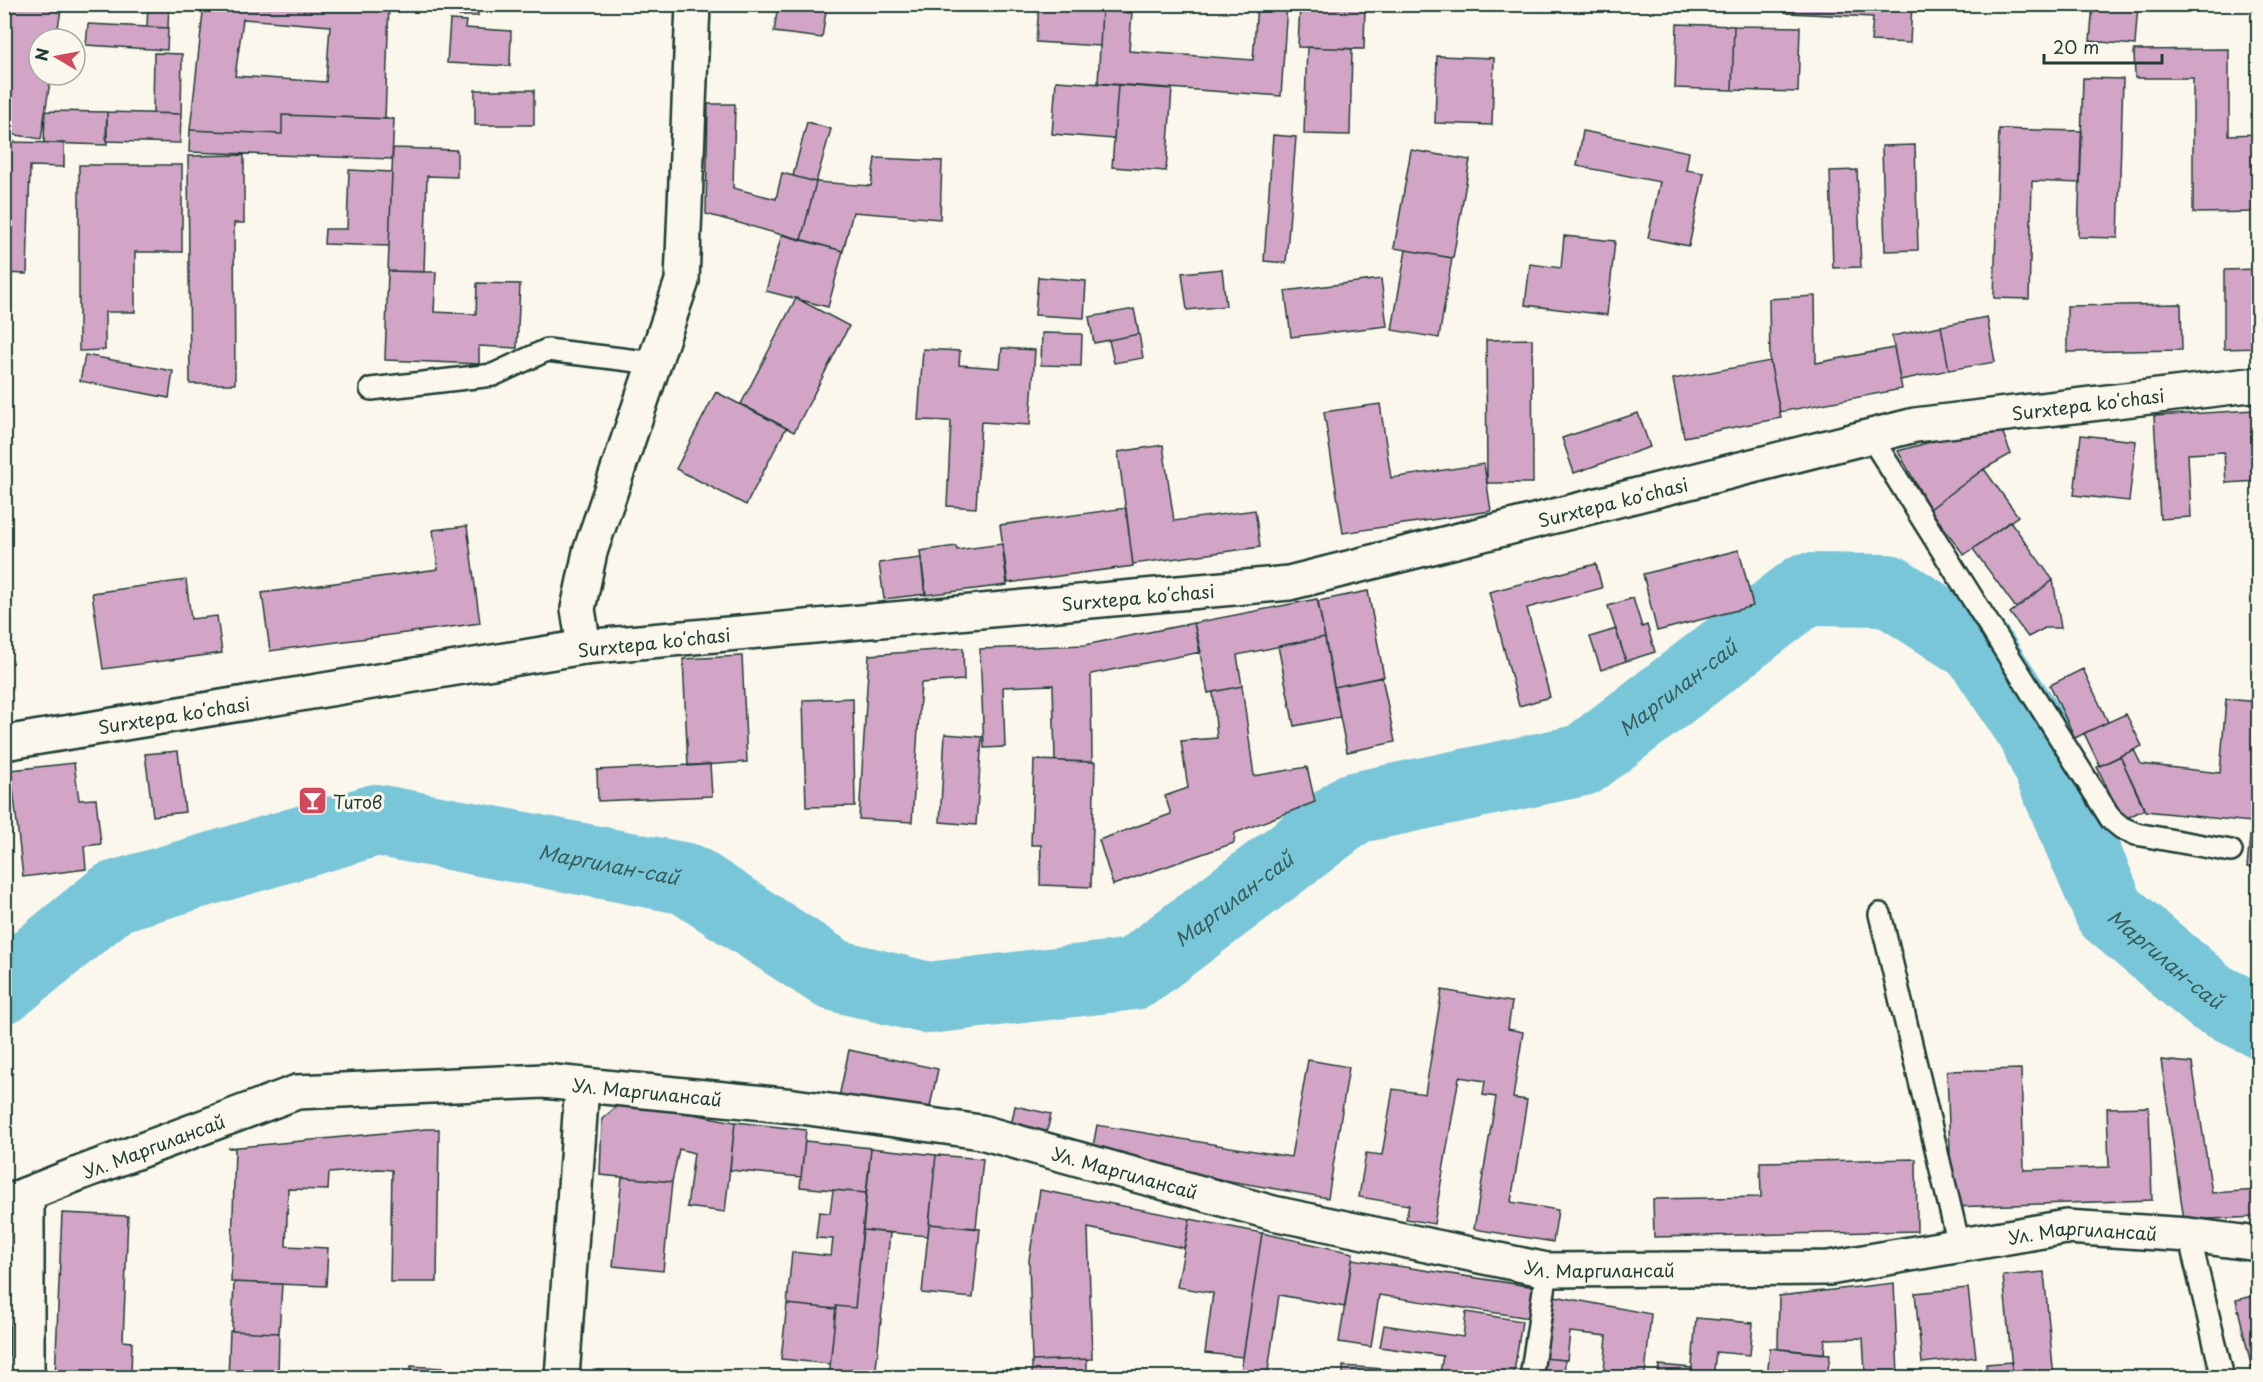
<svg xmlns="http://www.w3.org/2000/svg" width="2263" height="1382" viewBox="0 0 2263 1382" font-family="'Playpen Sans',sans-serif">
<rect width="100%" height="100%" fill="#fbf7ec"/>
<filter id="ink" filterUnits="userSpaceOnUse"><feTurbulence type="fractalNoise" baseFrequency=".0167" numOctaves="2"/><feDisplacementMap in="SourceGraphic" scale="12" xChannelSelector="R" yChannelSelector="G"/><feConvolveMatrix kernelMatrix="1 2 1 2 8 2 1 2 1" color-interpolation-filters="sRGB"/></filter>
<g filter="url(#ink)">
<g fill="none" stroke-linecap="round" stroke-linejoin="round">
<!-- river -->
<path stroke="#7ac6d9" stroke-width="72" id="s1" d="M 4,987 L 114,897 L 376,820 L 687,879 L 834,975 L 928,998 L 1134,974 L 1354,808 L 1583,760 L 1806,589 L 1888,590 L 1978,648 L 2034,733 L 2110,912 L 2212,998 L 2258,1021"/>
</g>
<!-- building -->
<path fill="#d2a5c7" stroke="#1f3d34" stroke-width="1.5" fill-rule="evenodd" d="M 11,4 L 62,4 L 56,39 L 39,39 L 39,75 L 51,75 L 41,139 L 4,133 L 4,46 Z
M 148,4 L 169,4 L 168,28 L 147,27 Z
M 204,4 L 389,4 L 385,119 L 282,115 L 282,134 L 190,130 ZM 243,19 L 330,26 L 326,82 L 235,76 Z
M 460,4 L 478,4 L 478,16 L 459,16 Z
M 778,4 L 827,4 L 822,38 L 774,32 Z
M 1059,4 L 1130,4 L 1130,13 L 1059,7 Z
M 1257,4 L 1287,4 L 1281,96 L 1098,83 L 1102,10 L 1132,12 L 1129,51 L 1253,60 Z
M 1300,4 L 1365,4 L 1364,49 L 1298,47 Z
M 1790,4 L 1912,4 L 1910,43 L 1871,41 L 1873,17 L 1788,13 Z
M 2093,4 L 2138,4 L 2135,45 L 2090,41 Z
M 1039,6 L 1102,10 L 1100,46 L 1036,42 Z
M 450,20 L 466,21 L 465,28 L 511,31 L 510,66 L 447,63 Z
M 88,24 L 168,28 L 167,50 L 86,45 Z
M 1677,24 L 1734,26 L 1732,90 L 1675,88 Z
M 1734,26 L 1800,27 L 1798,92 L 1732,90 Z
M 1307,47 L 1352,49 L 1350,135 L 1304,134 Z
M 2229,49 L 2229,135 L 2258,134 L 2258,212 L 2193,213 L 2193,78 L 2135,78 L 2134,50 Z
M 154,53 L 182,54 L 181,114 L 153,113 Z
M 1437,56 L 1494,58 L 1492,125 L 1435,123 Z
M 2083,78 L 2123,79 L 2118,238 L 2078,237 Z
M 1056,81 L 1118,85 L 1114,139 L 1052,134 Z
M 1118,85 L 1172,89 L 1166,171 L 1112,167 Z
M 475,90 L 534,90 L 534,125 L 475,125 Z
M 708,104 L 735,104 L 733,188 L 776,199 L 782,173 L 816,182 L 801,240 L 706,214 Z
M 45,111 L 107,112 L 107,145 L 44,143 Z
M 107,112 L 181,114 L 180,143 L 106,141 Z
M 282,115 L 394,119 L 392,159 L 189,152 L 190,130 L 282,134 Z
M 807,122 L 831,129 L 816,182 L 793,176 Z
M 1999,129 L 2082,131 L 2080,183 L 2032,181 L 2029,299 L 1994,298 Z
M 1583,131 L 1689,152 L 1686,170 L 1704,173 L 1689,246 L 1648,238 L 1660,182 L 1577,166 Z
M 1273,135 L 1296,137 L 1286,263 L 1264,261 Z
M 4,142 L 64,143 L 64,167 L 30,166 L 27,274 L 4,273 Z
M 1915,145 L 1918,250 L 1885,251 L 1882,146 Z
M 393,148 L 457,150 L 457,177 L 427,176 L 424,272 L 388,271 Z
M 1411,150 L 1470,160 L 1453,258 L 1394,248 Z
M 244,155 L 244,223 L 234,223 L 235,384 L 190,384 L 188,156 Z
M 875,158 L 942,161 L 940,219 L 853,212 L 843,251 L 801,240 L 816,182 L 871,186 Z
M 79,165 L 182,165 L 182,252 L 135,252 L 135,312 L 105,312 L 105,350 L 79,351 Z
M 349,170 L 392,172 L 389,246 L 324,244 L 325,229 L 347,229 Z
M 1857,170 L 1861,267 L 1833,268 L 1830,171 Z
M 782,234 L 843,251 L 828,307 L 766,291 Z
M 1564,236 L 1615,241 L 1607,315 L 1525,305 L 1530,264 L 1561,268 Z
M 1406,250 L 1452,258 L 1439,338 L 1392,330 Z
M 1222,269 L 1226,306 L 1187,310 L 1182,273 Z
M 2258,269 L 2258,348 L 2224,349 L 2224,270 Z
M 388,271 L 436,272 L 434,312 L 476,314 L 477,283 L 520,284 L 517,348 L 479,346 L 479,364 L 385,360 Z
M 1038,277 L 1086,281 L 1084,318 L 1035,315 Z
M 1381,279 L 1387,326 L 1291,337 L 1285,291 Z
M 1815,296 L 1816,363 L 1894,348 L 1902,389 L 1780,412 L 1770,361 L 1769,299 Z
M 796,298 L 849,326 L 794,432 L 741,404 Z
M 2181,304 L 2182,350 L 2067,352 L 2067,306 Z
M 1134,309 L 1139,334 L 1094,343 L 1089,317 Z
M 1987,317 L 1995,362 L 1949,370 L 1941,326 Z
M 1941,326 L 1949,370 L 1900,380 L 1892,336 Z
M 1042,333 L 1082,334 L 1081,366 L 1041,365 Z
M 1139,334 L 1143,358 L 1114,363 L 1109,340 Z
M 1532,339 L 1533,483 L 1487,483 L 1486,340 Z
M 1002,348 L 1035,350 L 1030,425 L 981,422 L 976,508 L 947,506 L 951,421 L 918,420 L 923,349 L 960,351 L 959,365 L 1000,368 Z
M 85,355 L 173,371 L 169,398 L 80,381 Z
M 1770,361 L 1781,418 L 1684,437 L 1673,379 Z
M 716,392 L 786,428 L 746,505 L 676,469 Z
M 1380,404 L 1391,478 L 1484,464 L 1491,511 L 1343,533 L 1324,412 Z
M 2254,410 L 2258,410 L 2258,488 L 2258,481 Z
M 2254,410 L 2258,481 L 2226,483 L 2224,452 L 2188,454 L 2191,517 L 2160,519 L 2154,416 Z
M 1638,413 L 1650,447 L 1574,473 L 1562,438 Z
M 1999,423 L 2011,454 L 1984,469 L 1930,509 L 1898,451 Z
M 2081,435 L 2136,441 L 2129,501 L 2074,495 Z
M 1163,445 L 1174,521 L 1255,510 L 1260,547 L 1133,564 L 1118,452 Z
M 1984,469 L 2018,516 L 1964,555 L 1930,509 Z
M 1126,508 L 1133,566 L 1008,583 L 1000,525 Z
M 2010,521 L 2053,580 L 2016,608 L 1973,549 Z
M 467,526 L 480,623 L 270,651 L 262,593 L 438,569 L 433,530 Z
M 1002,544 L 1007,585 L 925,595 L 920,551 L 956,546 L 957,550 Z
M 1739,550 L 1753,606 L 1657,631 L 1643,574 Z
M 921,558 L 926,594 L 884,599 L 879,563 Z
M 1596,564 L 1602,588 L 1527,608 L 1550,697 L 1519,706 L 1489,592 Z
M 186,580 L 191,619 L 217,616 L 222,653 L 103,669 L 92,593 Z
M 2053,580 L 2061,628 L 2045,628 L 2028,637 L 2010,613 Z
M 1368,591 L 1384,677 L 1334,687 L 1318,601 Z
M 1633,598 L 1642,627 L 1647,625 L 1655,652 L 1626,661 L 1608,606 Z
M 1317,599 L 1325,637 L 1237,655 L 1242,686 L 1208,693 L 1194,623 Z
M 1194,623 L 1201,652 L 1091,674 L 1092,762 L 1055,761 L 1053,685 L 1003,687 L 1005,747 L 984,748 L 980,649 L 1085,645 Z
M 1616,629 L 1626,661 L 1601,670 L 1590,637 Z
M 1325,637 L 1340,717 L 1294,726 L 1278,646 Z
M 963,648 L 964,680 L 921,683 L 912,822 L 859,819 L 869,655 Z
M 742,656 L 747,762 L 688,766 L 683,659 Z
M 2083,669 L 2108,722 L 2075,738 L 2050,685 Z
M 1382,677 L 1395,742 L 1347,752 L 1334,687 Z
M 1242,686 L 1254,776 L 1307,767 L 1315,802 L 1235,833 L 1234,843 L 1113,885 L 1099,840 L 1171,814 L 1165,796 L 1188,788 L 1181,741 L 1217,738 L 1213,692 Z
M 853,698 L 855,806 L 806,807 L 803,700 Z
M 2226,699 L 2258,702 L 2258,750 L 2251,822 L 2145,811 L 2120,756 L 2134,750 L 2141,764 L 2220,773 Z
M 2126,714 L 2142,746 L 2100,766 L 2084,733 Z
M 945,734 L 982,737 L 976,825 L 940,822 Z
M 2258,750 L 2258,816 L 2252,816 Z
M 178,751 L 185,812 L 153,816 L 145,754 Z
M 2120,756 L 2145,809 L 2123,820 L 2097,767 Z
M 1034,760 L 1095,762 L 1091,887 L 1040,885 L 1041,845 L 1031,845 Z
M 74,763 L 79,800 L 96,799 L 101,844 L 84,846 L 86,869 L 23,877 L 11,770 Z
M 710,764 L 712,796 L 598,801 L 597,770 Z
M 2252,816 L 2258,816 L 2258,868 L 2247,867 Z
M 1442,990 L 1512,1002 L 1508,1029 L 1523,1032 L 1513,1098 L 1527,1100 L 1511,1202 L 1558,1210 L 1553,1242 L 1474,1229 L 1496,1097 L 1483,1095 L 1485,1081 L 1459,1077 L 1434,1224 L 1406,1219 L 1409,1205 L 1359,1197 L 1366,1153 L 1382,1155 L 1393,1089 L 1425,1094 Z
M 849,1050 L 938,1069 L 928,1116 L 839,1097 Z
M 1308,1060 L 1349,1067 L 1328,1198 L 1091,1157 L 1097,1125 L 1291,1157 Z
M 2161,1060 L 2192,1063 L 2212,1193 L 2258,1190 L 2258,1217 L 2184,1220 Z
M 2021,1069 L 2024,1170 L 2109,1167 L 2107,1108 L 2149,1107 L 2152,1200 L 1952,1207 L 1947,1071 Z
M 623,1101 L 735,1122 L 725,1212 L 687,1207 L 694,1153 L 679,1149 L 672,1182 L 600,1175 L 602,1119 Z
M 1015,1106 L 1051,1114 L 1044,1144 L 1009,1136 Z
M 735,1122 L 806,1130 L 801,1177 L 730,1170 Z
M 426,1129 L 439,1129 L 437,1282 L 390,1282 L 392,1170 L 379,1169 L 329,1173 L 328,1190 L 288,1189 L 286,1246 L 328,1248 L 326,1286 L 231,1282 L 235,1148 L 228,1148 Z
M 805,1141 L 871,1148 L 866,1193 L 800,1187 Z
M 871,1148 L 936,1155 L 928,1236 L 863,1230 Z
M 936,1155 L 983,1159 L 976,1228 L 929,1224 Z
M 1916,1159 L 1917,1231 L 1654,1237 L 1653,1199 L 1761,1197 L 1760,1162 Z
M 622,1177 L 672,1182 L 663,1271 L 613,1266 Z
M 833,1190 L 866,1193 L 855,1308 L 836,1306 L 836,1309 L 787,1304 L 792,1252 L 831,1256 L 833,1239 L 816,1238 L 819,1212 L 830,1213 Z
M 1040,1190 L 1190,1219 L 1184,1248 L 1088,1228 L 1092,1359 L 1032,1361 L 1029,1260 Z
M 62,1213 L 128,1216 L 123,1341 L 132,1342 L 131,1374 L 109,1373 L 109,1378 L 55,1378 Z
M 1190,1219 L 1262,1233 L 1243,1357 L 1205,1353 L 1213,1293 L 1177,1287 Z
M 929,1224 L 980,1229 L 973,1298 L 922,1293 Z
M 863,1230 L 890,1233 L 875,1378 L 829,1378 L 836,1306 L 855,1308 Z
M 1262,1233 L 1353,1253 L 1345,1307 L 1279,1295 L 1267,1378 L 1240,1378 Z
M 1352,1259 L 1542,1288 L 1537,1319 L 1379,1295 L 1371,1347 L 1339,1342 Z
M 2044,1272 L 2054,1378 L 2013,1378 L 2003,1276 Z
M 234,1282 L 282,1284 L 279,1333 L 232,1331 Z
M 1894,1283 L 1898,1375 L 1865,1372 L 1863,1338 L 1825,1339 L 1824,1354 L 1778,1349 L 1779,1296 Z
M 1968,1288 L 1976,1357 L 1922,1363 L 1915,1293 Z
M 1549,1295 L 1651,1314 L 1645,1375 L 1604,1370 L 1607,1336 L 1570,1332 L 1567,1360 L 1542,1358 Z
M 2258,1295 L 2258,1378 L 2254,1378 L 2236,1300 Z
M 787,1304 L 836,1309 L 830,1364 L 781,1359 Z
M 1466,1312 L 1522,1321 L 1513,1378 L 1439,1378 L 1443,1356 L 1380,1347 L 1384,1325 L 1463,1337 Z
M 1696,1318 L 1753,1323 L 1750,1355 L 1716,1352 L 1713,1378 L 1691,1378 Z
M 230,1331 L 279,1333 L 278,1375 L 340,1378 L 228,1378 Z
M 1770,1348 L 1830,1354 L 1827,1378 L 1767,1378 Z
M 1542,1358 L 1565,1360 L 1564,1378 L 1538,1378 Z
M 1087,1359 L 1087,1378 L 1032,1378 L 1032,1361 Z
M 2012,1362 L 2013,1378 L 1987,1378 L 1986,1364 Z
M 1659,1365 L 1692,1368 L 1691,1378 L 1658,1378 Z
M 411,1366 L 442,1368 L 442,1378 L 410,1378 Z
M 1343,1366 L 1398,1370 L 1398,1378 L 1343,1378 Z"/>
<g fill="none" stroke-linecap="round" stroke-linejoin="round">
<defs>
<path id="lane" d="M 371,389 L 493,375 L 547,350 L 654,363
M 1871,437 L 2111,819 L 2122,828 L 2136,834 L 2231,851
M 1880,914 L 1959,1245
M 2189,1235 L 2223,1378
M 1531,1378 L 1547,1270"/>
<g id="street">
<path d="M 584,647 L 578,609 L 590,552 L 682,281 L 693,4"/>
<path d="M 4,743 L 584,647 L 1289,583 L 1915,425 L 2258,384"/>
<path id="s2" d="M 4,1203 L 75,1175 L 297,1092 L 544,1081 L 794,1106 L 981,1132 L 1273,1213 L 1547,1270 L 1829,1268 L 2066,1227 L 2189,1235 L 2258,1244"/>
<path d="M 27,1378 L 27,1194"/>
<path d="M 562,1378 L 582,1085"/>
</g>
</defs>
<!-- lane casing -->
<use href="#lane" stroke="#1f3d34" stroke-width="26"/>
<!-- street casing -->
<use href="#street" stroke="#1f3d34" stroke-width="38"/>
<!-- lane -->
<use href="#lane" stroke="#fbf7ec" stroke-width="21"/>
<!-- street -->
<use href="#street" stroke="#fbf7ec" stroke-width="33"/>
</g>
</g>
<!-- icons -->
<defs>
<symbol id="bar-square" viewBox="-11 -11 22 22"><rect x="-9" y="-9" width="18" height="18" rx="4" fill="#d1495b" stroke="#fbf7ec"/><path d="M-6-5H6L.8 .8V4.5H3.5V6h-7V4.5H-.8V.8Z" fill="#fff"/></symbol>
</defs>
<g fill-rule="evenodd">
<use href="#bar-square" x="296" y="784" width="33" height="33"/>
</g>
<g text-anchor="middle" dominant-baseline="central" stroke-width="6" stroke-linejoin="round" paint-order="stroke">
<!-- street labels -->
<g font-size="18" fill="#1f3d34" stroke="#fbf7ec">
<text transform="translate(2088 404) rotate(-7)">Surxtepa koʻchasi</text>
<text transform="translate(1613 502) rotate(-14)">Surxtepa koʻchasi</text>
<text transform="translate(1138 597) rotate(-5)">Surxtepa koʻchasi</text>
<text transform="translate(654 642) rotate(-6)">Surxtepa koʻchasi</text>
<text transform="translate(174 715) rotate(-9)">Surxtepa koʻchasi</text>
<text stroke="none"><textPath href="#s2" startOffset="664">Ул. Маргилансай</textPath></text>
<text stroke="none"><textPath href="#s2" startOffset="160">Ул. Маргилансай</textPath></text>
<text stroke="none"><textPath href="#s2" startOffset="1150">Ул. Маргилансай</textPath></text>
<text stroke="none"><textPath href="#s2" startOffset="2122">Ул. Маргилансай</textPath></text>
<text stroke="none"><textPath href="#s2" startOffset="1636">Ул. Маргилансай</textPath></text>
</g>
<!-- poi labels -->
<g font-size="18" fill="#1f3d34" stroke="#fbf7ec" text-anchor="start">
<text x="333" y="801">Титов</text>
</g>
<!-- water labels -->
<g font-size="20" font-style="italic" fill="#365f5d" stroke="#fbf7ec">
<text stroke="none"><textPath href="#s1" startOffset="1840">Маргилан-сай</textPath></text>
<text stroke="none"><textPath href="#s1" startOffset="652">Маргилан-сай</textPath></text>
<text stroke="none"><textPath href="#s1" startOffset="1336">Маргилан-сай</textPath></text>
<text stroke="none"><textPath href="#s1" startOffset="2560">Маргилан-сай</textPath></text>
</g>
</g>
<!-- margin -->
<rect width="2263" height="1382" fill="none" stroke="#fbf7ec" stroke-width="24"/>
<rect x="12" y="12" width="2239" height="1358" fill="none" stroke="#1f3d34" stroke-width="2" filter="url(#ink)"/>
<!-- north arrow -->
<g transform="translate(57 57) rotate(280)"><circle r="28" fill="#fbf7ec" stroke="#a3ada2" stroke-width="1.5"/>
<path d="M0-4.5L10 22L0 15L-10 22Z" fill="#d1495b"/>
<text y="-9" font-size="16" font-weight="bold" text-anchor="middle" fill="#1f3d34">N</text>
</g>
<!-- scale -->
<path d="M2044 54v9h118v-9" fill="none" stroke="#1f3d34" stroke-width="3"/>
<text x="2053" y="54" font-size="18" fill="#1f3d34" stroke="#fbf7ec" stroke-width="4.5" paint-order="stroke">20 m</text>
</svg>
